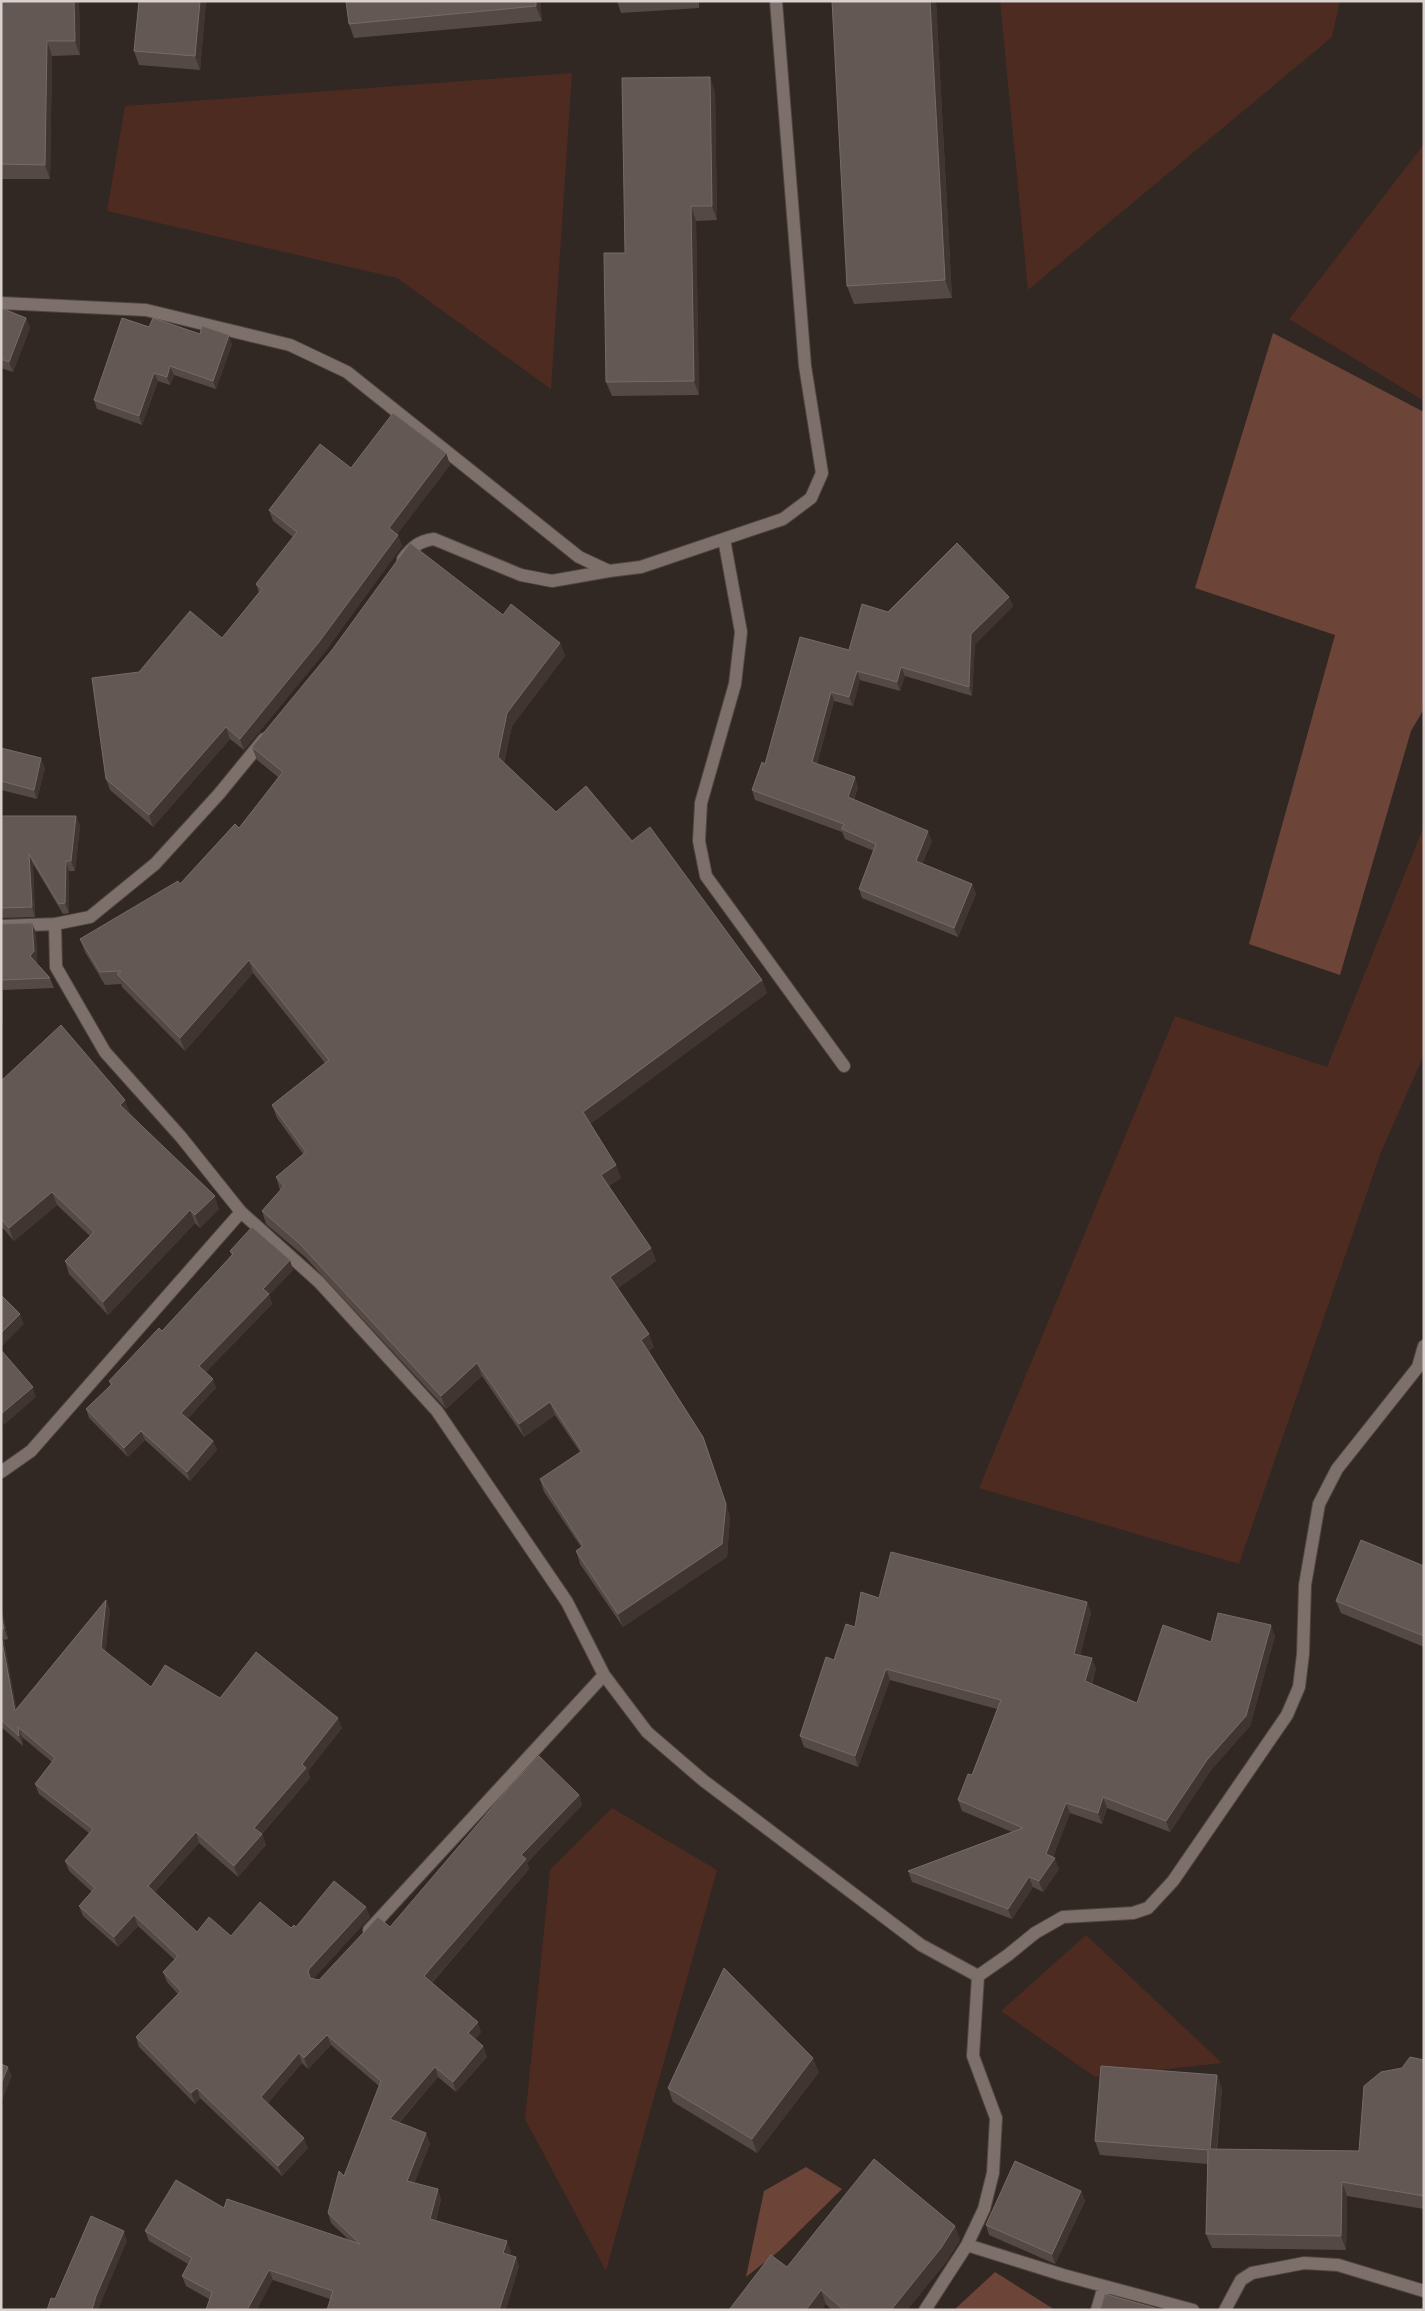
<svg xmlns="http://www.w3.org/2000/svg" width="1425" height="2311" viewBox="0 0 1425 2311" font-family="'Alegreya Sans',sans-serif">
<rect width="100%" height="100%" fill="#312723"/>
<!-- green -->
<path fill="#4d2b20" d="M 1000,1 L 1340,1 L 1332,37 L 1028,290 Z
M 572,73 L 551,389 L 397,278 L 107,211 L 125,106 Z
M 1424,144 L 1424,401 L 1289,319 Z
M 1424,826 L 1424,1055 L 1381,1152 L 1239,1564 L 979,1488 L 1175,1016 L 1327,1067 Z
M 612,1808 L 717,1870 L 606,2271 L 525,2119 L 550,1870 Z
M 1086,1935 L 1222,2063 L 1095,2077 L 1001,2011 Z"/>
<!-- forest -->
<path fill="#6d4538" d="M 1273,333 L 1424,412 L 1424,709 L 1411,731 L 1340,975 L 1249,944 L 1335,635 L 1195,588 Z
M 806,2167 L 842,2189 L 779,2251 L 746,2277 L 764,2191 Z
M 995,2272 L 1055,2310 L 954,2310 Z"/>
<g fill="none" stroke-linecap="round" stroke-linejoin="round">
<defs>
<path id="minor" d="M 1,303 L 146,310 L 290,345 L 347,372 L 579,557 L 609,571 L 641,567 L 783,519 L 811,498 L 822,473 L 805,366 L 776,1
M 724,539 L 741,632 L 735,684 L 701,803 L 699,841 L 706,876 L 844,1066
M 403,559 C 412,547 419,541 434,539 L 521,575 L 552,581 L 609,571
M 55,924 L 90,917 L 155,864 L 219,794 L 264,739
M 1,926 L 55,924 L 56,967 L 105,1052 L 181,1137 L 241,1212 L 319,1282 L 437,1411 L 567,1602 L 604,1675 L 647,1732 L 704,1781 L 921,1945 L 978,1976
M 1,1472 L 31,1451 L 241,1212
M 369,1930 L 604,1675
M 967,2245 L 1063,2275 L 1193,2310
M 925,2310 L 967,2245 L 984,2209 L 993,2173 L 996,2118 L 973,2056 L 978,1976 L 1008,1955 L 1035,1933 L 1063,1917 L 1133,1913 L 1148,1908 L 1173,1881 L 1287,1715 L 1299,1687 L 1303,1654 L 1305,1585 L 1319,1504 L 1337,1469 L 1418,1367 L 1424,1346
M 1097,2310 L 1104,2286
M 1225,2310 L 1241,2280 L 1252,2273 L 1304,2263 L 1338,2265 L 1424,2291"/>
</defs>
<!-- minor casing -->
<use href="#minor" stroke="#4f4543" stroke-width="14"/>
<!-- minor -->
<use href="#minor" stroke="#7d706b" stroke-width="12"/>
</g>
<!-- wall -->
<path fill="#554945" d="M 1,1 L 79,1 L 80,55 L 52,56 L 50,179 L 1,179 Z
M 206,1 L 200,70 L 139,65 L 134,51 Z
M 346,1 L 540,1 L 542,21 L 354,38 L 349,24 Z
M 617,1 L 699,1 L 699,8 L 621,13 Z
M 936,1 L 952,298 L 854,304 L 847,286 Z
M 715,91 L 717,220 L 696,221 L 699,395 L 612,396 L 606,382 L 625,253 Z
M 1,308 L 26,318 L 30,328 L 13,372 L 1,368 Z
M 149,327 L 200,334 L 232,344 L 216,389 L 174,375 L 170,385 L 158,381 L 142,425 L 97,409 L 94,400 Z
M 446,453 L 450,465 L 397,534 L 402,546 L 324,653 L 244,750 L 230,739 L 153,827 L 110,790 L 106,779 L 139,672 L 222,638 L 259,593 L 256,584 L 293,537 L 273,521 L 269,510 L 351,468 Z
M 1009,597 L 1013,606 L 975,644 L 972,696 L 905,676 L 900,691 L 860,680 L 853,706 L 834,701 L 817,764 L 858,787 L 854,800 L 932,841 L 922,864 L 972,884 L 976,894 L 958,937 L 862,898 L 859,889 L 874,851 L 845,839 L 842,832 L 755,800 L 752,790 L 765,764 L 849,650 L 888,612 Z
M 503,615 L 560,643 L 565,656 L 512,726 L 504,763 L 556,812 L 632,841 L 762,980 L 767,993 L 590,1124 L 621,1178 L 609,1186 L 651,1248 L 656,1261 L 618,1288 L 654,1347 L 649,1351 L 703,1437 L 730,1517 L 727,1557 L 623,1627 L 580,1564 L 576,1551 L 581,1547 L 544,1492 L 540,1479 L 580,1452 L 555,1415 L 524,1437 L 482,1376 L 446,1409 L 305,1257 L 266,1224 L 262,1211 L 280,1190 L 276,1177 L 303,1154 L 277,1118 L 272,1105 L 325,1063 L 253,973 L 185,1051 L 122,987 L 121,984 L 105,985 L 85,952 L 80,939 L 180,884 L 239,828 L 278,777 L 257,760 L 252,747 Z
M 1,748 L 45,768 L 37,799 L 1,790 Z
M 1,816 L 76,816 L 80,826 L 75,871 L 69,871 L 69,913 L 63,914 L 33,864 L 35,917 L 1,918 Z
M 1,924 L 36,933 L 37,961 L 36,963 L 50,978 L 54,988 L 3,990 L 3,1024 L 1,1024 Z
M 1,1081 L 130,1113 L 130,1114 L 219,1209 L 200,1228 L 195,1223 L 108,1315 L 69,1274 L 65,1261 L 90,1236 L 57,1205 L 14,1241 L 1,1226 Z
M 230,1251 L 293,1270 L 269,1295 L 272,1304 L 206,1372 L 216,1388 L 188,1418 L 213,1441 L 217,1450 L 190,1481 L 145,1440 L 128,1457 L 89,1418 L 86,1409 L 111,1386 L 109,1381 L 162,1331 L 232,1256 Z
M 1424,1566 L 1424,1647 L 1341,1613 L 1336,1601 Z
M 879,1598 L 1087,1602 L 1091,1613 L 1080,1655 L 1096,1668 L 1092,1684 L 1137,1703 L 1211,1642 L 1275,1636 L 1250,1726 L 1211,1770 L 1170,1832 L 1107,1808 L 1102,1824 L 1070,1813 L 1053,1857 L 1059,1869 L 1043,1892 L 1033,1887 L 1012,1919 L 912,1882 L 908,1871 L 1012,1832 L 962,1811 L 958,1800 L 972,1775 L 997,1709 L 890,1680 L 858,1767 L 804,1747 L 800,1736 L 834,1660 Z
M 106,1600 L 110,1610 L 105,1652 L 151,1687 L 220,1698 L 342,1728 L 308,1771 L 310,1778 L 262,1834 L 266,1845 L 238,1877 L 199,1843 L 154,1893 L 197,1932 L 231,1936 L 370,1917 L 313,1979 L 319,1980 L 390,1927 L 579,1795 L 582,1805 L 527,1863 L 529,1869 L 432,1983 L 481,2032 L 475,2040 L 483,2046 L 487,2057 L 456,2092 L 438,2077 L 399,2123 L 426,2133 L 430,2144 L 414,2183 L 441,2199 L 436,2221 L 511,2251 L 510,2255 L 516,2257 L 519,2267 L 330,2299 L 273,2280 L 209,2299 L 186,2286 L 182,2276 L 188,2264 L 149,2241 L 145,2231 L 224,2208 L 349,2240 L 331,2223 L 328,2213 L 344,2176 L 379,2086 L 331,2045 L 308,2069 L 302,2063 L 268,2103 L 308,2148 L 282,2176 L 200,2098 L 195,2104 L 139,2047 L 136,2037 L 178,1994 L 167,1982 L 163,1972 L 175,1960 L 138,1926 L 118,1947 L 83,1916 L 79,1906 L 92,1892 L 69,1871 L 65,1861 L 89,1833 L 39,1794 L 35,1784 L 52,1762 L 22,1737 L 23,1746 L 1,1727 L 1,1606 L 8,1639 L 4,1640 L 16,1709 Z
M 1424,2060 L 1424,2209 L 1347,2196 L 1346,2250 L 1212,2248 L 1206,2234 L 1208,2164 L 1100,2155 L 1095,2141 L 1217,2075 L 1222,2089 L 1217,2149 L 1359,2151 L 1402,2068 Z
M 819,2072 L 757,2153 L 673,2102 L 668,2088 Z
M 1081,2191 L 1085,2201 L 1055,2264 L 989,2235 L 986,2225 Z
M 955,2226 L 960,2240 L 946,2262 L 907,2310 L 832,2310 L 787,2267 Z"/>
<!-- shaded-wall -->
<path fill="#413531" d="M 74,1 L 79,1 L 80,55 L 75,41 Z
M 200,1 L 206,1 L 200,70 L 195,56 Z
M 536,1 L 540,1 L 542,21 L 536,6 Z
M 930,1 L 936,1 L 952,298 L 945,280 Z
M 47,41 L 52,56 L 50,179 L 45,165 Z
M 710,77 L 715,91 L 717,220 L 712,206 Z
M 691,206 L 696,221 L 699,395 L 694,381 Z
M 26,318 L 30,328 L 13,372 L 9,362 Z
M 229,335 L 232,344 L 216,389 L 213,381 Z
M 170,366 L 174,375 L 170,385 L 167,377 Z
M 154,373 L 158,381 L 142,425 L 139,416 Z
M 446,453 L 450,465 L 393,540 L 389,528 Z
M 398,535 L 402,546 L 324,653 L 244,750 L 240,739 Z
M 1009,597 L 1013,606 L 975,644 L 972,696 L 969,687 L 971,634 Z
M 560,643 L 565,656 L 512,726 L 502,771 L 498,757 L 507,713 Z
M 901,667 L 905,676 L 900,691 L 897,682 Z
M 857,671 L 860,680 L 853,706 L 849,697 Z
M 831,692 L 834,701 L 815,771 L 812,762 Z
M 226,727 L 230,739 L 153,827 L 149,815 Z
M 41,758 L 45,768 L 37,799 L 34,790 Z
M 855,777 L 858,787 L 851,807 L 848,797 Z
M 76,816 L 80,826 L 75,871 L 71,861 Z
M 928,831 L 932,841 L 919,870 L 916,861 Z
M 29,854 L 33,864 L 35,917 L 32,907 Z
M 66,861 L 69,871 L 69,913 L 65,903 Z
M 972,884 L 976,894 L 958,937 L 954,928 Z
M 32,923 L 36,933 L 37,961 L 33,966 L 30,956 Z
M 249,960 L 253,973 L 185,1051 L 180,1038 Z
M 762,980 L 767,993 L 588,1126 L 583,1112 Z
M 1,985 L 3,990 L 3,1024 L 1,1019 Z
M 125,1100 L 130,1113 L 125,1118 L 120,1105 Z
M 616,1165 L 621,1178 L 606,1188 L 601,1175 Z
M 52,1192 L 57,1205 L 14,1241 L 9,1228 Z
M 215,1196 L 219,1209 L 200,1228 L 195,1215 Z
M 190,1210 L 195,1223 L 108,1315 L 103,1302 Z
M 651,1248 L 656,1261 L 615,1290 L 610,1277 Z
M 290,1260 L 293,1270 L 269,1295 L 272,1304 L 203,1375 L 199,1366 L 263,1289 Z
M 20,1314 L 24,1324 L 1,1347 L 1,1333 Z
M 649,1334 L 654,1347 L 646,1353 L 641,1340 Z
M 477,1363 L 482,1376 L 446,1409 L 441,1396 Z
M 213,1379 L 216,1388 L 185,1422 L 181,1413 Z
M 33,1387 L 36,1397 L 4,1425 L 1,1418 L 1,1414 Z
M 550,1402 L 555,1415 L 524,1437 L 519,1424 Z
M 141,1431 L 145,1440 L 128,1457 L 124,1448 Z
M 703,1437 L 730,1517 L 727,1557 L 623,1627 L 618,1614 Z
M 213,1441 L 217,1450 L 190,1481 L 187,1472 Z
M 106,1600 L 110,1610 L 105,1658 L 101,1648 Z
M 1087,1602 L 1091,1613 L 1078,1665 L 1074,1654 Z
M 1,1606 L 2,1608 L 8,1639 L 4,1629 L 1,1614 Z
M 1271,1625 L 1275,1636 L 1250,1726 L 1211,1770 L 1170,1832 L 1166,1821 Z
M 1,1633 L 4,1640 L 19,1721 L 15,1711 Z
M 1092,1658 L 1096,1668 L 1089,1692 L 1085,1681 Z
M 886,1669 L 890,1680 L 858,1767 L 855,1756 Z
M 338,1718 L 342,1728 L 308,1771 L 310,1778 L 258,1838 L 254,1828 L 302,1764 Z
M 18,1727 L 22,1737 L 23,1746 L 19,1736 Z
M 579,1795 L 582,1805 L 527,1863 L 529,1869 L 428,1987 L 424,1976 L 521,1855 Z
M 1103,1797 L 1107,1808 L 1102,1824 L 1098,1813 Z
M 1066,1803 L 1070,1813 L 1050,1865 L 1046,1854 Z
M 196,1832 L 199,1843 L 151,1896 L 148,1886 Z
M 262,1834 L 266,1845 L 238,1877 L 234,1866 Z
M 1055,1858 L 1059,1869 L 1043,1892 L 1039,1881 Z
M 1029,1877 L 1033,1887 L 1012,1919 L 1008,1909 Z
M 366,1907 L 370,1917 L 314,1978 L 312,1982 L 308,1971 L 310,1968 Z
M 134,1915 L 138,1926 L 118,1947 L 114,1937 Z
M 478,2022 L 481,2032 L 472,2044 L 468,2033 Z
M 327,2035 L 331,2045 L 308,2069 L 304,2058 Z
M 483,2046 L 487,2057 L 456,2092 L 453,2082 Z
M 299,2053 L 302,2063 L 265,2107 L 261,2097 Z
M 813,2058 L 819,2072 L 757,2153 L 752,2139 Z
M 8,2067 L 12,2076 L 1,2103 L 1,2084 Z
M 435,2067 L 438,2077 L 393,2129 L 390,2119 Z
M 1217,2075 L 1222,2089 L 1215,2163 L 1210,2149 Z
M 197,2088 L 200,2098 L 195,2104 L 191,2093 Z
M 426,2133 L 430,2144 L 411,2192 L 407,2181 Z
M 304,2138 L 308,2148 L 282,2176 L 278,2166 Z
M 1342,2182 L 1347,2196 L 1346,2250 L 1341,2236 Z
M 438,2189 L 441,2199 L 434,2229 L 430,2219 Z
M 1081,2191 L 1085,2201 L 1055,2264 L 1052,2254 Z
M 955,2226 L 960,2240 L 946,2262 L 907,2310 L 891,2310 Z
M 124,2231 L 127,2241 L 98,2310 L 92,2310 L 96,2296 Z
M 507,2241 L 511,2251 L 507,2263 L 503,2253 Z
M 516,2257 L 519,2267 L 506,2310 L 499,2310 Z
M 269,2270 L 273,2280 L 257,2310 L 247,2310 Z
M 821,2290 L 826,2304 L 822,2310 L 806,2310 Z"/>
<!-- building -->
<path fill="#635854" stroke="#766b67" d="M 1,1 L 74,1 L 75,41 L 47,41 L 45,165 L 1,164 Z
M 139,1 L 200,1 L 195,56 L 134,51 Z
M 346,1 L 536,1 L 536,6 L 349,24 Z
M 832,1 L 930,1 L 945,280 L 847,286 Z
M 710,77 L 712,206 L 691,206 L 694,381 L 606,382 L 604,253 L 625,253 L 622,78 Z
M 1,308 L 26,318 L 9,362 L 1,359 Z
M 122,318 L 149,327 L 153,318 L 200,334 L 202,326 L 229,335 L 213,381 L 170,366 L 167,377 L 154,373 L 139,416 L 94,400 Z
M 393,413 L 446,453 L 389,528 L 398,535 L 319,642 L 240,739 L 226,727 L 149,815 L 106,779 L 92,678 L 139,672 L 190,611 L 222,638 L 262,589 L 256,584 L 297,532 L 269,510 L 320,444 L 351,468 Z
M 410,543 L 503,615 L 511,604 L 560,643 L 507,713 L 498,757 L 556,812 L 586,786 L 632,841 L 650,827 L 762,980 L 583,1112 L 616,1165 L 601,1175 L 651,1248 L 610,1277 L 649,1334 L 641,1340 L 703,1437 L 726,1504 L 722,1544 L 618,1614 L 576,1551 L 583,1546 L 540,1479 L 582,1451 L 550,1402 L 519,1424 L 477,1363 L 441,1396 L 300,1244 L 262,1211 L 284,1186 L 276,1177 L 306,1152 L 272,1105 L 329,1060 L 249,960 L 180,1038 L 117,974 L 121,971 L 100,972 L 80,939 L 178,881 L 180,884 L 235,824 L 239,828 L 283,772 L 252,747 L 332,650 Z
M 957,543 L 1009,597 L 971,634 L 969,687 L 901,667 L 897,682 L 857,671 L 849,697 L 831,692 L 812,762 L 855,777 L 848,797 L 928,831 L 916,861 L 972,884 L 954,928 L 859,889 L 876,844 L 842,829 L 844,824 L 752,790 L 762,762 L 765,764 L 800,637 L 849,650 L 862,604 L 888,612 Z
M 1,748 L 41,758 L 34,790 L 1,781 Z
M 1,816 L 76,816 L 71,861 L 66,861 L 65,903 L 59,904 L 29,854 L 32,907 L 1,908 Z
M 32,923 L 34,951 L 30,956 L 50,978 L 1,980 L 1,924 Z
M 61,1025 L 125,1100 L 120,1105 L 215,1196 L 195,1215 L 190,1210 L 103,1302 L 65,1261 L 94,1232 L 52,1192 L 9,1228 L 1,1219 L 1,1081 Z
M 252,1227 L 290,1260 L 263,1289 L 269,1294 L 199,1366 L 213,1379 L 181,1413 L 213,1441 L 187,1472 L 141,1431 L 124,1448 L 86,1409 L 112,1384 L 109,1381 L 159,1328 L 162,1331 L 233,1254 L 230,1251 Z
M 1,1295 L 20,1314 L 1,1333 Z
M 1,1350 L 33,1387 L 1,1414 Z
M 1361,1540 L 1424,1566 L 1424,1636 L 1336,1601 Z
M 891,1552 L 1087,1602 L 1074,1654 L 1092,1658 L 1085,1681 L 1137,1703 L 1163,1625 L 1211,1642 L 1218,1613 L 1271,1625 L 1246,1716 L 1207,1760 L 1166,1821 L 1103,1797 L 1098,1813 L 1066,1803 L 1046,1854 L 1055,1858 L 1039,1881 L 1029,1877 L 1008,1909 L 908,1871 L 1023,1828 L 958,1800 L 968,1774 L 972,1775 L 1001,1700 L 886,1669 L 855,1756 L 800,1736 L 826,1657 L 834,1660 L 846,1624 L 855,1627 L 861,1592 L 879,1598 Z
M 106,1600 L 101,1648 L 151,1687 L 165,1665 L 220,1698 L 256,1652 L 338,1718 L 302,1764 L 306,1768 L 254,1828 L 262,1834 L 234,1866 L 196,1832 L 148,1886 L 197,1932 L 209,1917 L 231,1936 L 260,1902 L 291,1928 L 294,1925 L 296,1927 L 334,1881 L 366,1907 L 310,1968 L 308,1971 L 310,1978 L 319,1980 L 378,1917 L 390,1927 L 506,1791 L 539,1756 L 579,1795 L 521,1855 L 526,1859 L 424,1976 L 478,2022 L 468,2033 L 483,2046 L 453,2082 L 435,2067 L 390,2119 L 426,2133 L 407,2181 L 438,2189 L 430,2219 L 507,2241 L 503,2253 L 516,2257 L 499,2310 L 327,2310 L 333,2291 L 269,2270 L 247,2310 L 206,2310 L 212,2292 L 182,2276 L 192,2258 L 145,2231 L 176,2180 L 224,2208 L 227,2199 L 360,2244 L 328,2213 L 339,2171 L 344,2176 L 381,2081 L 327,2035 L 304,2058 L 299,2053 L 261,2097 L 304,2138 L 278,2166 L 197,2088 L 191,2093 L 136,2037 L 181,1991 L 163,1972 L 178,1956 L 134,1915 L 114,1937 L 79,1906 L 95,1888 L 65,1861 L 93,1829 L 35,1784 L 55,1758 L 18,1727 L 19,1736 L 1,1720 L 1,1636 L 15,1711 Z
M 1,1614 L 4,1629 L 1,1629 Z
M 724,1968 L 813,2058 L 752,2139 L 668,2088 Z
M 1410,2057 L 1424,2060 L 1424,2196 L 1342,2182 L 1341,2236 L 1206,2234 L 1208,2150 L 1095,2141 L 1101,2066 L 1217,2075 L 1210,2149 L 1359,2151 L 1364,2086 L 1381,2072 L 1402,2068 Z
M 1,2064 L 8,2067 L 1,2084 Z
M 874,2159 L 955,2226 L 941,2248 L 891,2310 L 844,2310 L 821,2290 L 806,2310 L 729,2310 L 771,2255 L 787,2267 Z
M 1015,2161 L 1081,2191 L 1052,2254 L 986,2225 Z
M 91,2216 L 124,2231 L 96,2296 L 92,2310 L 47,2310 L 51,2298 L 55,2299 Z
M 1105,2294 L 1162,2310 L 1100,2310 Z"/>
<!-- border -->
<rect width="1425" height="2311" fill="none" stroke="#d9d1cf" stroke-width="5"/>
</svg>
